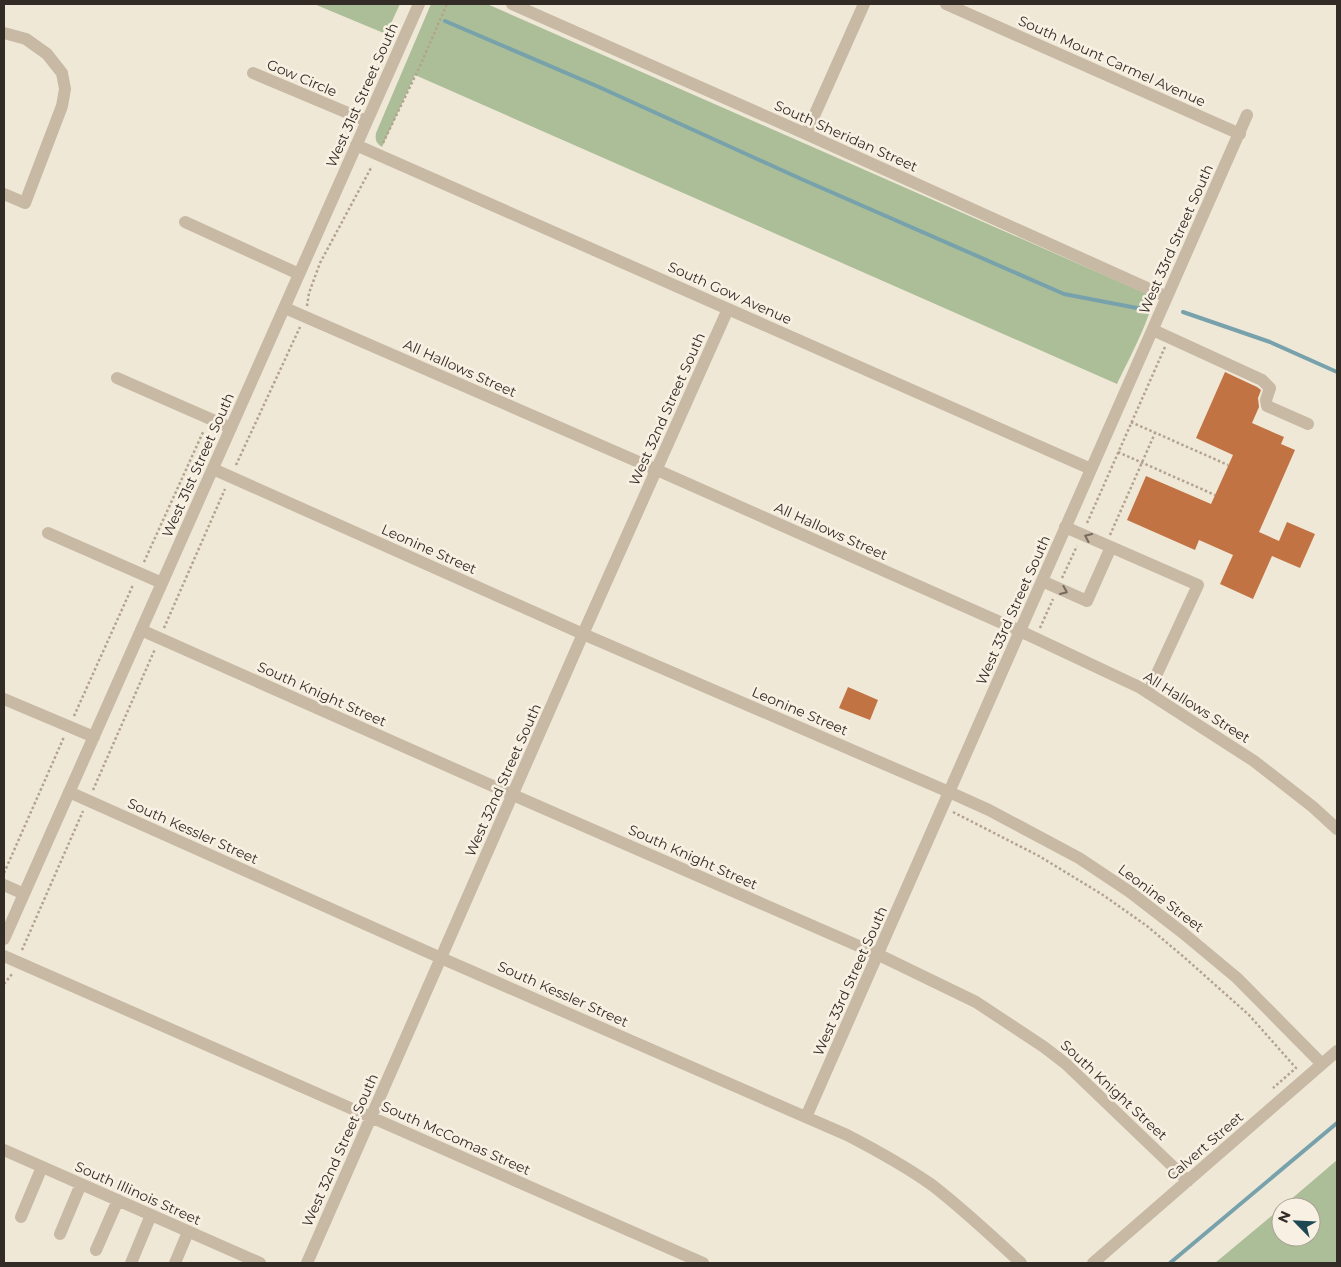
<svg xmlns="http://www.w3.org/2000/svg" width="1341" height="1267" viewBox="0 0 1341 1267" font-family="Montserrat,sans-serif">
<rect width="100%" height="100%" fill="#f0e8d7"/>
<!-- green -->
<path fill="#acbe98" d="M 314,4 L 400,4 L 386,34 Z
M 431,4 L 487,4 L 1145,293 C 1148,297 1151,298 1151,303 C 1152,316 1124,369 1117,384 L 415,75 L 382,147 C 376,143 375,140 376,133 Z
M 1337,1160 L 1337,1263 L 1215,1263 L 1281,1208 L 1281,1237 L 1311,1237 L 1311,1207 L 1282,1207 Z"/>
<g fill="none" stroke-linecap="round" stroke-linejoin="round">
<!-- stream -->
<path stroke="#77a2ac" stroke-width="4" d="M 445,21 L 599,87 L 799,178 L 1064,294 L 1142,309
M 1183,312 L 1270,342 L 1337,372
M 1170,1263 L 1337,1123"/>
</g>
<!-- building -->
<path fill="#c27343" d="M 1225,372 L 1257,387 L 1261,390 L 1258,398 L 1259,407 L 1252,423 L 1284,437 L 1281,444 L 1295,450 L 1259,532 L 1279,541 L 1287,522 L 1315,534 L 1300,568 L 1272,556 L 1253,599 L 1220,584 L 1233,555 L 1199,540 L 1195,550 L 1127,520 L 1146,476 L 1211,504 L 1233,455 L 1196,438 Z
M 848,687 L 878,700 L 870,720 L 839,708 Z"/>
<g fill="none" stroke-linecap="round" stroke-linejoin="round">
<!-- path -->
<path stroke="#b3a38e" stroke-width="2.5" stroke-dasharray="2.5 2.5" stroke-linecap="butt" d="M 383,143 L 420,66 L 447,4
M 307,306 L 309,293 L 320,263 L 372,166
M 1131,422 L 1228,465
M 1118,452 L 1215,495
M 236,465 L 300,327
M 1087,523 L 1165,347
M 1110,535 L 1155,433
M 144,562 L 204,430
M 1062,578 L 1077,546
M 164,628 L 225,489
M 1040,628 L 1053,599
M 74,716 L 133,585
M 93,790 L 155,649
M 953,812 L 1039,856 L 1103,895 L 1147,926 L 1185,958 L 1249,1015 L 1296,1068 L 1273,1088
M 4,873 L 64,737
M 22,950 L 83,811
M 4,984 L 12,974"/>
<!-- minor -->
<path stroke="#c7b9a4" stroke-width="12" d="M 512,4 L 806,134 L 1167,297
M 946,4 L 1240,134
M 4,33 L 26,39 L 47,54 L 62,73 L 65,89 L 62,106 L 25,203 L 4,194
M 253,73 L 367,121
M 806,134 L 864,4
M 356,145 L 1091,469
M 185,222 L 299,274
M 285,308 L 657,470 L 1020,631 L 1139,687 L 1254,761 L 1313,807 L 1337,829
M 1153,330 L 1262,380 L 1270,388 L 1266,400 L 1267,406 L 1308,424
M 117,378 L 231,428
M 213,469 L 583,634 L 949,792 L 989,810 L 1079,858 L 1130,892 L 1183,933 L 1237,978 L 1322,1064
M 48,533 L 162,583
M 1111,547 L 1198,585 L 1148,693
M 1042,581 L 1087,601 L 1111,547 L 1065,527
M 141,630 L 513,795 L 877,954 L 976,1002 L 1044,1047 L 1066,1064 L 1188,1181
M 4,699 L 94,737
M 69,792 L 441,958 L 847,1135 C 876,1150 905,1166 932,1185 C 963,1209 992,1236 1021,1263
M 4,885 L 24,894
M 4,939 L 419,4
M 4,956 L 703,1263
M 806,1117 L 1247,115
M 4,1150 L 260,1263
M 21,1217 L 42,1167
M 60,1234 L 81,1184
M 96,1250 L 118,1200
M 131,1263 L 151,1215
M 175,1263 L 188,1232
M 307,1263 L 583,634 L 728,309
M 1093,1263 L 1337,1051"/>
</g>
<!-- one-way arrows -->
<defs><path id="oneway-chevron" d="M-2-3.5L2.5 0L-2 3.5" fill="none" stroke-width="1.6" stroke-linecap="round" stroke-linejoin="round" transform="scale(1.25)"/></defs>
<g stroke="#766b5e">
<use href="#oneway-chevron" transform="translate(1088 537) rotate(-156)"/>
<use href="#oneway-chevron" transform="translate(1064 591) rotate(23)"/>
</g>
<g text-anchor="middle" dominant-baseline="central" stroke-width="5" stroke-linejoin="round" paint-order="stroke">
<!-- street labels -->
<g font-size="14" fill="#332b25" stroke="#f8f1e3">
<text transform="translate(1112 61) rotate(24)">South Mount Carmel Avenue</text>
<text transform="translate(302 78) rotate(23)">Gow Circle</text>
<text transform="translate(362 95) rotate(-66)">West 31st Street South</text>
<text transform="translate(846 136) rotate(24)">South Sheridan Street</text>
<text transform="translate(1176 239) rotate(-66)">West 33rd Street South</text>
<text transform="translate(730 293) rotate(24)">South Gow Avenue</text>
<text transform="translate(460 368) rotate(24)">All Hallows Street</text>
<text transform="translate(667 409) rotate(-66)">West 32nd Street South</text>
<text transform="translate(198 465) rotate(-66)">West 31st Street South</text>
<text transform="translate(831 531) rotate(24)">All Hallows Street</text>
<text transform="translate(429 549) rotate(24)">Leonine Street</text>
<text transform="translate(1013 610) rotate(-66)">West 33rd Street South</text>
<text transform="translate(322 694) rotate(24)">South Knight Street</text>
<text transform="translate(1197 707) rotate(32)">All Hallows Street</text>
<text transform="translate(800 711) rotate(23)">Leonine Street</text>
<text transform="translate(503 780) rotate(-66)">West 32nd Street South</text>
<text transform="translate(193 831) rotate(24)">South Kessler Street</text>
<text transform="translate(693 857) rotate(24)">South Knight Street</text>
<text transform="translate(1161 898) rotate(37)">Leonine Street</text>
<text transform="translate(850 981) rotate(-66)">West 33rd Street South</text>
<text transform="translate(563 994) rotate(24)">South Kessler Street</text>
<text transform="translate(1114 1090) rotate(43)">South Knight Street</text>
<text transform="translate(456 1138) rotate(24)">South McComas Street</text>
<text transform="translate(1205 1146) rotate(-41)">Calvert Street</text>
<text transform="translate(340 1150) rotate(-66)">West 32nd Street South</text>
<text transform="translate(138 1193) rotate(24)">South Illinois Street</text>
</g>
</g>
<!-- border -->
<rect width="1341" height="1267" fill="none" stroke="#332b25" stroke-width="10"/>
<!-- north arrow -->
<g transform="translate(1296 1222) rotate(294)"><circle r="24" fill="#f8f1e3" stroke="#a9a297"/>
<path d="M0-4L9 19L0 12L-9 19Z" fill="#1d4752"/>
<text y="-8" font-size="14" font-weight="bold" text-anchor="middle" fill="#332b25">N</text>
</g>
</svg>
